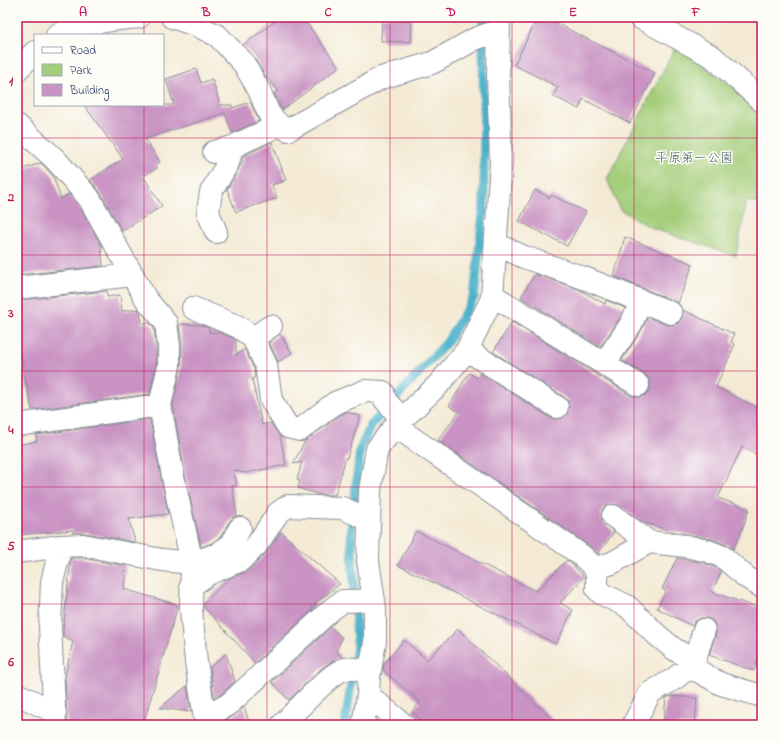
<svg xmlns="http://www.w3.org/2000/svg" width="779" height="742" viewBox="0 0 779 742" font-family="'Indie Flower','Klee One',sans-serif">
<rect width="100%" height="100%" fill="#fdfcf7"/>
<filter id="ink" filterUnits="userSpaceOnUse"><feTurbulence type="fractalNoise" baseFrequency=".025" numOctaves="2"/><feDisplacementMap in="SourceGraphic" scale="8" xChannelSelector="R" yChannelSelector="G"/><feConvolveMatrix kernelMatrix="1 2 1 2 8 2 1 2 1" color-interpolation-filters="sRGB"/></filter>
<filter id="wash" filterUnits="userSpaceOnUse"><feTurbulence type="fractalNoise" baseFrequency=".012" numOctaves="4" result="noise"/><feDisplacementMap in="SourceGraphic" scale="16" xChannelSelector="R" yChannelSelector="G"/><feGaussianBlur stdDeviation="0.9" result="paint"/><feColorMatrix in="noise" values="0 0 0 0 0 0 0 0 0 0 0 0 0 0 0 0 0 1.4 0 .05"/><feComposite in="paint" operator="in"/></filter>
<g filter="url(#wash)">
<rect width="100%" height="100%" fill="#f4ead4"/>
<!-- green -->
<path fill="#a4ce7a" stroke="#607e6c" d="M 676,46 L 762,108 L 762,204 L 747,201 L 736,256 L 654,229 L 620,210 L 607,179 Z"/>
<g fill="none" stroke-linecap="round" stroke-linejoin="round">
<!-- stream -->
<path stroke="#4ab1c9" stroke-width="9" d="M 345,725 L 357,645 L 351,531 L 360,449 L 371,425 L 447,342 L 474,297 L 484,204 L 483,17"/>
</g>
<g id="blocks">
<!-- building -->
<path fill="#c993c3" d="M 281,17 L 302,17 L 339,67 L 282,110 L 274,93 L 278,91 L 262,71 L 253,56 L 243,45 Z
M 382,17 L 412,17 L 411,42 L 381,41 Z
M 538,17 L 544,17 L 655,73 L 630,123 L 583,99 L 579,109 L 553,96 L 558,87 L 514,65 Z
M 196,69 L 201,83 L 212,79 L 220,105 L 232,105 L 232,108 L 250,102 L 259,121 L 232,133 L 225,113 L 145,139 L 160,162 L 156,165 L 157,168 L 143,176 L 162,206 L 122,231 L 100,192 L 90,180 L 123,159 L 84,105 L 174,105 L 166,79 Z
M 272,142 L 286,180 L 272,185 L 277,198 L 236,212 L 227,189 L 232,181 L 234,180 L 234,178 L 241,164 L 243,163 L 242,159 L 243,156 Z
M 41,163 L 53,176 L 61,199 L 69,194 L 79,205 L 101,245 L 103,266 L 17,275 L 17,171 Z
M 535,190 L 550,198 L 551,195 L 586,212 L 567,246 L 519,221 Z
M 625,237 L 693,264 L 678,303 L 614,276 Z
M 535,274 L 578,289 L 605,304 L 606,300 L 625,308 L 620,318 L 600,347 L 521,297 Z
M 107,291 L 107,297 L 120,295 L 122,311 L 138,309 L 140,312 L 142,323 L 150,323 L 154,328 L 156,347 L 156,365 L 150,394 L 32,410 L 26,382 L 25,382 L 21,354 L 17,355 L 17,300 Z
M 683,310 L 734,334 L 731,342 L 735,344 L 716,387 L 762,410 L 762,457 L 742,447 L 718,498 L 749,509 L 742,530 L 733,549 L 728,545 L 711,539 L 675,532 L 642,522 L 620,506 L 614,504 L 608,505 L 603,509 L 601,514 L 602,521 L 614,532 L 598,554 L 588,545 L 438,440 L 459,412 L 449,406 L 469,373 L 477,378 L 480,373 L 551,418 L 556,419 L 562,418 L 567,414 L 569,407 L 568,401 L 564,397 L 493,352 L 512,322 L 631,396 L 638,397 L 644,396 L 649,391 L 650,386 L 649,379 L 645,374 L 622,360 L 641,331 L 648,317 L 666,325 L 673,325 L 678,323 L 682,318 Z
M 179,324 L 201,325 L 209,328 L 209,332 L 220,333 L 233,338 L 236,341 L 236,355 L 245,349 L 254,369 L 255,377 L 252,379 L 262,425 L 271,423 L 280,436 L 286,465 L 245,473 L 233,470 L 237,485 L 232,486 L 237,516 L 233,517 L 229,522 L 221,536 L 212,543 L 201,547 L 186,480 L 173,405 L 181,366 L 182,346 Z
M 280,334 L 292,353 L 278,362 L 269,342 Z
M 347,412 L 360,416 L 347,458 L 346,457 L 335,495 L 320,495 L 298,488 L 300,481 L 297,480 L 302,462 L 293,464 L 305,441 L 341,414 Z
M 150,419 L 168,514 L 129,519 L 135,542 L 85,533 L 73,533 L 73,530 L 17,535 L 17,445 L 37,441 L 36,435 Z
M 416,531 L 536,591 L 567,560 L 573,565 L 584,577 L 560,603 L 573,610 L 556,644 L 398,565 Z
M 281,532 L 340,584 L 314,604 L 316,605 L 312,608 L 313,609 L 255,663 L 204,607 L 204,603 L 229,578 L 248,571 L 266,553 Z
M 71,558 L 82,558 L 126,566 L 124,589 L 178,605 L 143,725 L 67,725 L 65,676 L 73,641 L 63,636 L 63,630 Z
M 677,558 L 704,563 L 716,568 L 721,572 L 712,592 L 762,609 L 762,646 L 754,671 L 709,655 L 716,633 L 716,627 L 713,621 L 707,618 L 701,618 L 695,621 L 692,626 L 657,608 L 666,591 L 662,589 Z
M 331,627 L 342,638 L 336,651 L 342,657 L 333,661 L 322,668 L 289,700 L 272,682 Z
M 458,629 L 558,725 L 427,725 L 412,712 L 420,702 L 383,670 L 384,664 L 404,640 L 427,660 Z
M 226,654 L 235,681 L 222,694 L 214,698 L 210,667 Z
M 187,686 L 191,712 L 160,708 Z
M 670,696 L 697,698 L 695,725 L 663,725 L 666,698 Z
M 244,707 L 250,725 L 218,725 L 235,715 Z"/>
</g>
</g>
<g filter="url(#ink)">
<use href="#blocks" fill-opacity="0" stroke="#888c99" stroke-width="1"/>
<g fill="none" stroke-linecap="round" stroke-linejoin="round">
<defs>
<path id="minor" d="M 172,17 L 196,25 L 218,36 L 244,64 L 259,90 L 269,114 L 279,125 L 288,130 L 381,78 L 432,63 L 475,39 L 499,30
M 639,17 L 713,57 L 762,101
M 57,35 L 81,25 L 119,19 L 139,17
M 17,70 L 35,52
M 17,125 L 55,159 L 89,198 L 146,299 L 166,323 L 169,346 L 169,366 L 160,405 L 174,482 L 192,563 L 191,609 L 196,662 L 206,725
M 214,152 L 232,147 L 279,125
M 216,232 L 208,212 L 211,192 L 228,163 L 232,147
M 496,244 L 524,257 L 584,278 L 671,313
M 17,288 L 133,275
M 492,295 L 638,385
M 193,308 L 239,327 L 253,338
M 271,326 L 253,338 L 266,365 L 271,400 L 288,427 L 300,430 L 335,403 L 365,391 L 383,392 L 385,400 L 402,419
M 467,350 L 557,407
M 604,364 L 631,324 L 641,302
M 17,425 L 160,405
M 395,426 L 581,555 C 596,569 598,568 597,589 L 602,594 L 627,606 L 657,635 L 674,649 L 695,661
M 613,516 L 649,542 L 686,546 L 708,551 L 723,557 L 746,577 L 762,587
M 17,552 L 61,546 L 83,545 L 162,560 L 192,563 L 218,554 L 231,544 L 240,528
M 596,568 L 612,563 L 649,542
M 191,586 L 210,573 L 241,560 L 256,546 L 278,513 L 288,506 L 342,508 L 361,516 L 369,518
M 692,669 L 704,630
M 17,694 L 55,712
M 368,695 L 404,725
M 206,717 L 229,704 L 332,609 L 343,601 L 374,600
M 55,725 L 50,626 L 52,582 L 61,546
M 282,725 C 296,712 329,673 345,669 C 352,667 363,671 370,672
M 363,725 L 368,695 L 369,676 L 375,642 L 375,608 L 368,561 L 370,490 L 377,449 L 395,426 L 438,385 L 467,350 L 492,298 L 501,162 L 498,75 L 499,17
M 633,725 L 650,693 L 674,679 L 688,668 L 700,672 L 721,684 L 762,696"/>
</defs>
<!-- minor casing -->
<use href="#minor" stroke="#888c99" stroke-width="24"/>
<!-- minor -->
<use href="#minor" stroke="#fff" stroke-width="22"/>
</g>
</g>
<!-- grid -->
<path fill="none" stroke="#c2185b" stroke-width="1" stroke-opacity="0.55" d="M 144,17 L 144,35M 267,17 L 267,725M 390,17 L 390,725M 512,17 L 512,725M 634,17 L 634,725M 144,105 L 144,725M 17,138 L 762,138M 17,255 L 762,255M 17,371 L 762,371M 17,487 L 762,487M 17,604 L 762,604"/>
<g text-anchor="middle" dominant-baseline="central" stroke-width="3" stroke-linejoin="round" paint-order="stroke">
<!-- park labels -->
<g font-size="13" fill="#445f66" stroke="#fdfcf7">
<text x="694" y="158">平原第一公園</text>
</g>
</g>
<!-- margin -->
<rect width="779" height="742" fill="none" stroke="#fdfcf7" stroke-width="44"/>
<!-- legend -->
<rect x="34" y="34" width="130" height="72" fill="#fdfcf7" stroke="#a3aaba"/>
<rect x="42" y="47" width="20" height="6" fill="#ffffff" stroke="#a3aaba"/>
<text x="70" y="54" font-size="12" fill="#1b2f5e">Road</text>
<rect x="42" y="64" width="20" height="12" fill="#a4ce7a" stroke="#a3aaba"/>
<text x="70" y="74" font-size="12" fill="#1b2f5e">Park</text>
<rect x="42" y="84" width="20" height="12" fill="#c993c3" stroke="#a3aaba"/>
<text x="70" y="94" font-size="12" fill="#1b2f5e">Building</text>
<rect x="22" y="22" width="735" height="698" fill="none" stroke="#c2185b" stroke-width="1.5"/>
<g font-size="13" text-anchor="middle" font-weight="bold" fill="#c2185b">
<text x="83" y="16">A</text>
<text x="206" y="16">B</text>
<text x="328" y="16">C</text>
<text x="451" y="16">D</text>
<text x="573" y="16">E</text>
<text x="696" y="16">F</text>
<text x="11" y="85">1</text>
<text x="11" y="201">2</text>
<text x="11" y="317">3</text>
<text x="11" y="434">4</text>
<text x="11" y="550">5</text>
<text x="11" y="666">6</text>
</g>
</svg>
